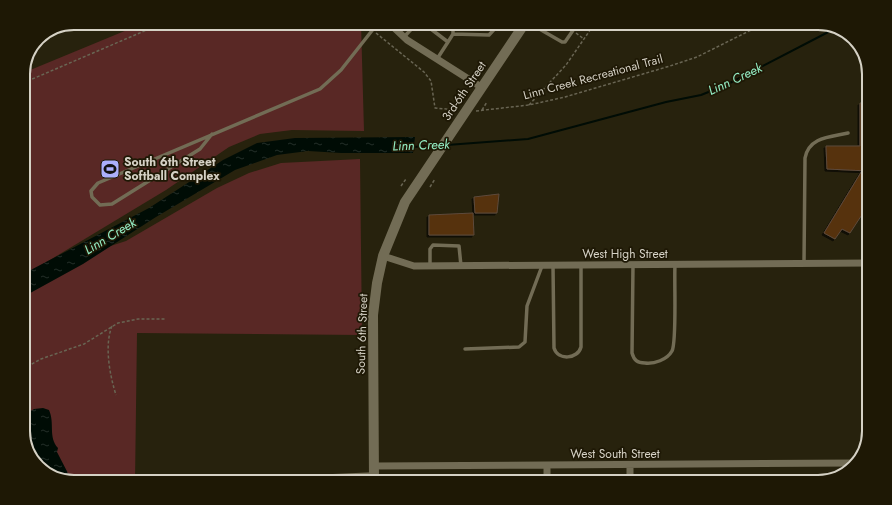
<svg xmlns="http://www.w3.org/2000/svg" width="892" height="505" viewBox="0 0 892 505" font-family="Jost,sans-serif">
<defs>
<pattern id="water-ripples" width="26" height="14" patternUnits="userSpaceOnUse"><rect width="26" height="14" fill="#000c05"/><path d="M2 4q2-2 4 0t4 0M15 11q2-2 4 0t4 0" fill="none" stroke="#242e28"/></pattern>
<filter id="shadow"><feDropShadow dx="-2" dy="2" stdDeviation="0" flood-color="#0009"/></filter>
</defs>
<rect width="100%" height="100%" fill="#27220d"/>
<!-- grass -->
<path fill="#592825" d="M 144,23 L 361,23 L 364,131 L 292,130 L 260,134 L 229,147 L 166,190 L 30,272 L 126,241 L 217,188 L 249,173 L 281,163 L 360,159 L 362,335 L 137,333 L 135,482 L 75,482 L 49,475 L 30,456 L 23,434 L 23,73 Z"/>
<!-- water -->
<path fill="url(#water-ripples)" d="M 415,137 L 413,153 L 341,153 L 308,151 L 277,155 L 235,170 L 156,217 L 83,264 L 23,297 L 23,274 L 149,208 L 223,160 L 257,143 L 295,138 Z
M 43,408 L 49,410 C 55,423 48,437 58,448 L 57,452 L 72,481 L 49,475 L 30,456 L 27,448 L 26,419 L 27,413 L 34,409 Z"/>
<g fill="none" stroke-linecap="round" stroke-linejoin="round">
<!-- stream -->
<path stroke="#000c05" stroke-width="2" d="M 447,145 L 528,139 L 666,102 L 701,95 L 726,85 L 836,28
M 413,147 L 438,145"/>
</g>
<!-- building -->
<path fill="#57300a" stroke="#5d4a3c" filter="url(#shadow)" d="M 860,103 L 869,103 L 869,171 L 827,169 L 826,146 L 860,146 Z
M 863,169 L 869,171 L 869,204 L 850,233 L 842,229 L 835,239 L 824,233 Z
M 499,194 L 497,213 L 475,213 L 474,197 Z
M 473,213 L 474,235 L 429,235 L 429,215 Z"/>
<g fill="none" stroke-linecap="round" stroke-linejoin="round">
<!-- path -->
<path stroke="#696553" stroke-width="1.5" stroke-dasharray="3 2" stroke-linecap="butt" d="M 367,23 L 369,26
M 376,33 L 424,72 L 431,81 L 435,108 L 457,110
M 576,33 L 584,39
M 23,83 L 163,23
M 529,105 L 566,65 L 595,23
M 452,110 L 458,102
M 482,110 L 487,102
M 476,111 L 529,105 L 565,97 L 670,66 L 697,57 L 765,23
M 401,186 L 406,179
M 430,187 L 435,179
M 112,326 C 104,346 110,376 116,395
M 23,369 L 41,359 L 84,344 L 118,323 L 138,319 L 165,319"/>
<!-- lane -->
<path stroke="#726c55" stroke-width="3.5" d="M 423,23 L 448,42 L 437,59
M 529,23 L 562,42 L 565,42 L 578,23
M 453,34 L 489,35 L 500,23
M 404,37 L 417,23
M 448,42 L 453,34 L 453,23
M 212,134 L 200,149 L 112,204 L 100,205 L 92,197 L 91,191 L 98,183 L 320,89 L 341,70 L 378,23
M 804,263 L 805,158 C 809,137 830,137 848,133
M 633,265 L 632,353 C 634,360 637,363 645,363 C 654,364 667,360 672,351 C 677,342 674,280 675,265
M 430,266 L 430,249 L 433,245 L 459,246 L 461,266
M 553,266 L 554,348 C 558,361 578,359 581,347 L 581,266
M 465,349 L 519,347 L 525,342 L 527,306 L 542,266
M 360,475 L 360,482
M 304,482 L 304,477 L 373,474"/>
<!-- street -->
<path stroke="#726c55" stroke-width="7" d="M 389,23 L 407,40 L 481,87
M 383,256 L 414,266 L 869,263
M 630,465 L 630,482
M 374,466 L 855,463
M 547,482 L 547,465"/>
<!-- secondary -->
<path stroke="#726c55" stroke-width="10" d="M 374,482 L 373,315 L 377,283 L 383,256 L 405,202 L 525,23"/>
</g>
<!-- icons -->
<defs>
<symbol id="stadium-square" viewBox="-11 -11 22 22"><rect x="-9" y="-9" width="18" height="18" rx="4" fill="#abaffb" stroke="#1e1805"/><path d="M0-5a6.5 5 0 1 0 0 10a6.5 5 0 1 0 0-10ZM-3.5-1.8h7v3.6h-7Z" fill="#111"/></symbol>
</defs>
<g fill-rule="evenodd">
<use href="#stadium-square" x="99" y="158" width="22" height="22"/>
</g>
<g text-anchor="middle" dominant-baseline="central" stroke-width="3.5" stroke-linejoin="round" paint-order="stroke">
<!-- street labels -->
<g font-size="12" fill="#d5d1c5" stroke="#1e1805">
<text transform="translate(593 77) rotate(-15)">Linn Creek Recreational Trail</text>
<text transform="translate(464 91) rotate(-56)">3rd-6th Street</text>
<text x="625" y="254">West High Street</text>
<text transform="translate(362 334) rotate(-88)">South 6th Street</text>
<text x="615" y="454">West South Street</text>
</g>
<!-- poi labels -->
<g font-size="12" font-weight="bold" fill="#d5d1c5" stroke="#1e1805" text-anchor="start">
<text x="124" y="162">South 6th Street<tspan x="124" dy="14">Softball Complex</tspan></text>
</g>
<!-- water labels -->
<g font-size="13" font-style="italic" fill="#95efc6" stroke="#1e1805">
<text transform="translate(735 79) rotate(-25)">Linn Creek</text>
<text transform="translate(421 145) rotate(-2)">Linn Creek</text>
<text transform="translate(110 236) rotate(-31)">Linn Creek</text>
</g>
</g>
<!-- crop -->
<path d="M0 0H892V505H0ZM74 30H818A44 44 0 0 1 862 74V431A44 44 0 0 1 818 475H74A44 44 0 0 1 30 431V74A44 44 0 0 1 74 30Z" fill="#1e1805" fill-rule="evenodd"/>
<path fill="none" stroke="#d5d1c5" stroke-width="2" d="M74 30H818A44 44 0 0 1 862 74V431A44 44 0 0 1 818 475H74A44 44 0 0 1 30 431V74A44 44 0 0 1 74 30Z"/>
</svg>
